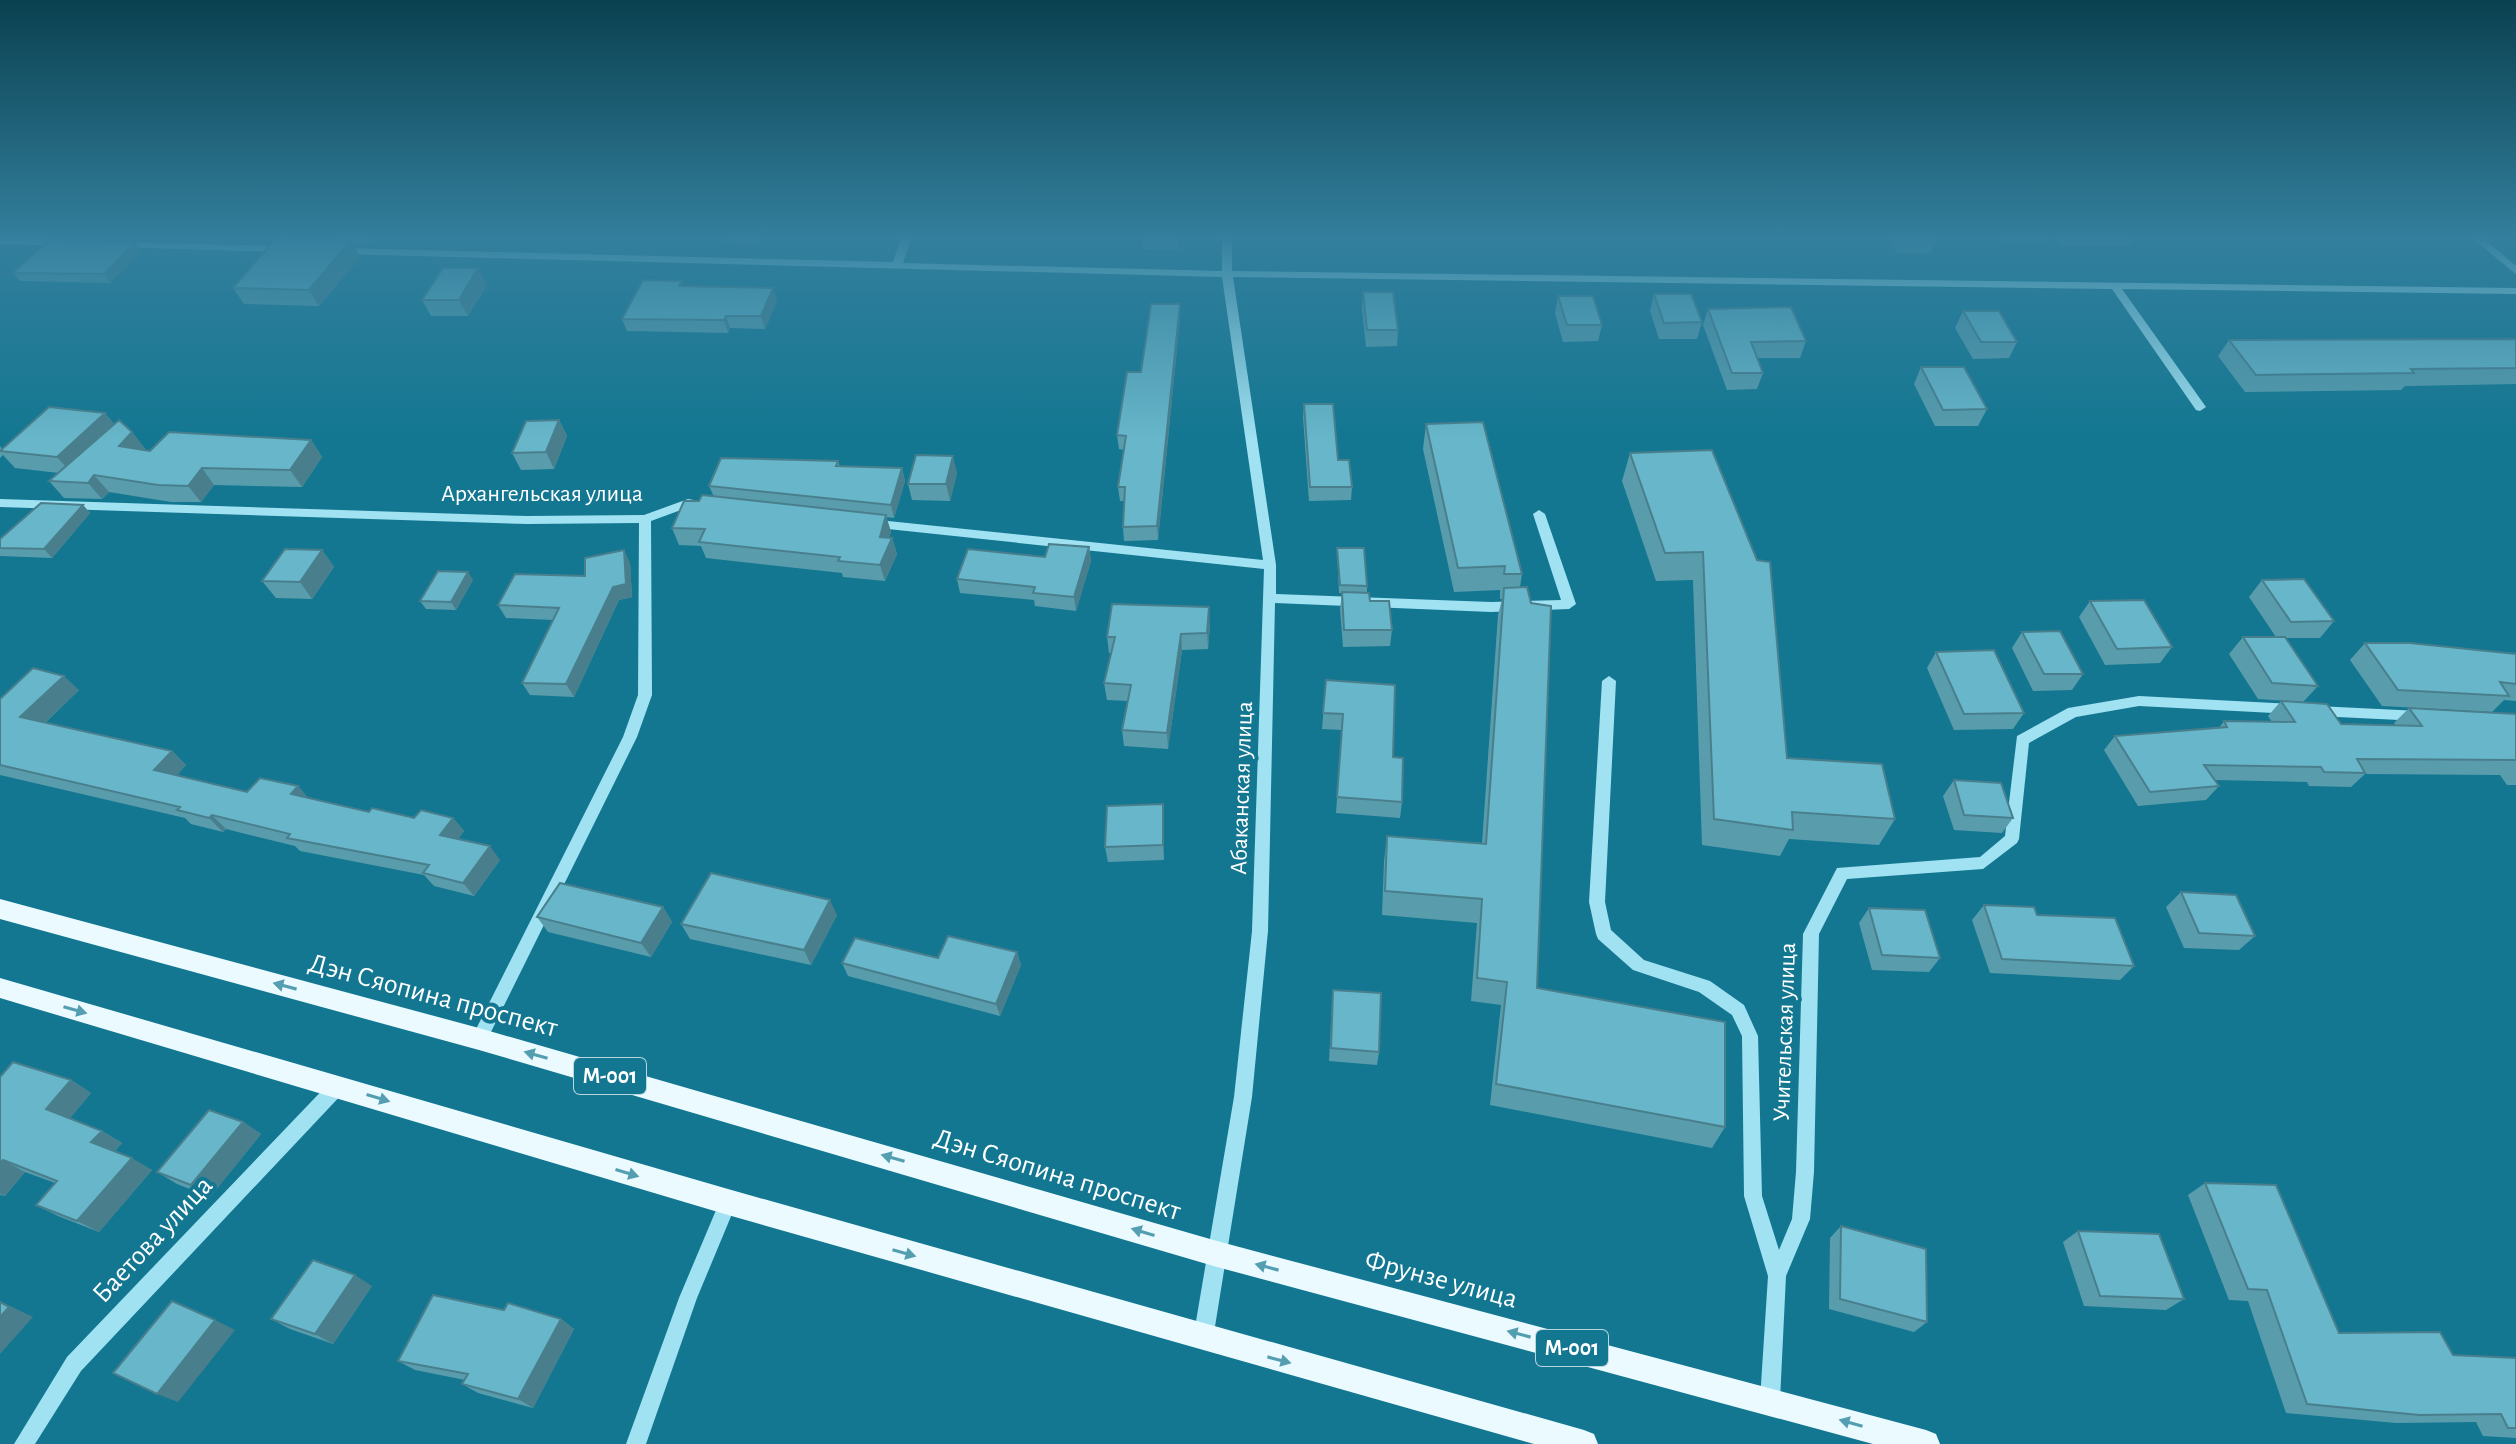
<svg xmlns="http://www.w3.org/2000/svg" width="2516" height="1444" viewBox="0 0 2516 1444" font-family="'Alegreya Sans',sans-serif">
<rect width="100%" height="100%" fill="#137791"/>
<g fill="none" stroke-linecap="round" stroke-linejoin="round">
<!-- minor -->
<path fill="#a0e2f2" fill-rule="evenodd" d="M 0,238 L 64,240 L 69,243 L 64,246 L 0,244 Z
M 901,238 L 911,238 L 903,263 L 1222,271 L 1222,238 L 1232,238 L 1232,271 L 2516,288 L 2516,294 L 2122,289 L 2206,407 L 2200,411 L 2196,410 L 2112,289 L 1233,277 L 1276,565 L 1276,594 L 1491,602 L 1561,600 L 1533,514 L 1539,510 L 1545,514 L 1576,604 L 1569,609 L 1491,612 L 1275,603 L 1268,931 L 1252,1097 L 1213,1339 L 1210,1346 L 1203,1349 L 1196,1346 L 1193,1339 L 1234,1097 L 1252,931 L 1264,569 L 869,527 L 863,523 L 869,519 L 1263,560 L 1222,277 L 341,254 L 336,251 L 341,248 L 893,262 Z
M 2472,238 L 2483,238 L 2516,266 L 2516,274 Z
M 121,242 L 284,246 L 289,249 L 284,252 L 117,247 L 117,243 Z
M 0,499 L 527,516 L 644,515 L 688,499 L 705,502 L 707,505 L 705,508 L 689,507 L 651,521 L 652,695 L 637,737 L 485,1044 L 479,1047 L 473,1044 L 471,1039 L 623,737 L 638,695 L 639,523 L 527,524 L 0,507 Z
M 1609,676 L 1616,681 L 1605,902 L 1611,930 L 1644,960 L 1710,981 L 1744,1005 L 1758,1036 L 1762,1196 L 1779,1250 L 1792,1219 L 1796,1172 L 1803,934 L 1837,868 L 1980,857 L 2005,836 L 2017,736 L 2068,708 L 2139,696 L 2292,704 L 2297,705 L 2299,709 L 2297,713 L 2292,714 L 2139,706 L 2076,717 L 2029,743 L 2019,839 L 2017,843 L 1983,869 L 1847,879 L 1819,934 L 1814,1172 L 1810,1219 L 1786,1276 L 1780,1400 L 1777,1407 L 1770,1410 L 1763,1407 L 1760,1400 L 1768,1276 L 1744,1196 L 1742,1036 L 1732,1015 L 1699,992 L 1633,970 L 1598,939 L 1596,934 L 1589,902 L 1602,681 Z
M 2317,706 L 2420,711 L 2425,712 L 2427,716 L 2425,720 L 2420,721 L 2317,716 L 2312,715 L 2310,711 L 2312,707 Z
M 338,1078 L 344,1080 L 346,1086 L 344,1092 L 81,1371 L 35,1444 L 14,1444 L 67,1357 L 332,1080 Z
M 728,1193 L 734,1196 L 737,1202 L 697,1298 L 646,1444 L 626,1444 L 679,1298 L 722,1196 Z"/>
<!-- major -->
<path fill="#eafaff" fill-rule="evenodd" d="M 0,899 L 479,1028 L 1217,1241 L 1926,1430 L 1936,1434 L 1940,1444 L 1873,1444 L 1217,1267 L 479,1050 L 0,919 Z
M 0,978 L 728,1189 L 1584,1430 L 1594,1434 L 1598,1444 L 1534,1444 L 728,1215 L 0,998 Z"/>
</g>
<!-- wall -->
<path fill="#599dad" d="M 293,238 L 375,238 L 370,245 L 353,244 L 360,257 L 319,306 L 244,304 L 233,288 Z
M 725,238 L 761,238 L 758,244 L 726,243 Z
M 1143,238 L 1179,238 L 1178,250 L 1143,249 Z
M 1890,238 L 1937,238 L 1931,253 L 1897,253 Z
M 2000,238 L 2048,238 L 2046,242 L 2002,242 Z
M 2056,238 L 2133,238 L 2130,245 L 2060,245 Z
M 135,243 L 141,251 L 110,283 L 20,281 L 13,273 Z
M 478,268 L 487,285 L 468,316 L 431,316 L 422,300 Z
M 684,287 L 777,301 L 765,329 L 730,328 L 728,333 L 627,331 L 622,319 Z
M 1363,292 L 1398,330 L 1397,346 L 1366,347 L 1362,309 Z
M 1654,294 L 1702,322 L 1697,339 L 1659,339 L 1650,311 Z
M 1558,296 L 1602,325 L 1598,341 L 1563,342 L 1555,313 Z
M 1180,304 L 1180,318 L 1158,540 L 1124,541 L 1123,527 L 1124,501 L 1120,501 L 1118,487 L 1124,450 L 1119,449 L 1117,435 L 1141,372 Z
M 1708,309 L 1806,341 L 1800,358 L 1757,358 L 1763,373 L 1757,389 L 1727,390 L 1703,325 Z
M 1963,311 L 2017,342 L 2009,358 L 1973,359 L 1955,328 Z
M 2516,339 L 2516,384 L 2405,386 L 2401,390 L 2245,392 L 2218,356 L 2229,340 Z
M 1921,367 L 1987,409 L 1978,426 L 1935,426 L 1914,384 Z
M 1304,404 L 1338,460 L 1352,487 L 1351,500 L 1309,501 L 1303,417 Z
M 105,413 L 114,424 L 132,432 L 145,449 L 144,450 L 150,451 L 311,440 L 322,457 L 302,487 L 214,485 L 201,502 L 171,502 L 109,492 L 102,499 L 64,498 L 49,481 L 59,473 L 15,468 L 3,455 L 0,458 L 0,446 L 2,449 Z
M 559,420 L 567,436 L 554,469 L 521,470 L 512,453 Z
M 1426,424 L 1522,574 L 1520,587 L 1537,988 L 1725,1127 L 1712,1148 L 1490,1105 L 1501,1005 L 1471,1001 L 1477,923 L 1382,915 L 1384,861 L 1387,836 L 1482,843 L 1498,615 L 1502,599 L 1500,599 L 1500,590 L 1454,592 L 1423,449 Z
M 1712,450 L 1787,758 L 1895,819 L 1879,845 L 1789,839 L 1780,856 L 1702,845 L 1693,580 L 1656,581 L 1622,481 L 1630,453 Z
M 838,461 L 840,467 L 902,468 L 905,481 L 894,518 L 886,517 L 891,532 L 889,538 L 892,538 L 897,554 L 885,581 L 843,577 L 842,573 L 706,558 L 701,546 L 679,545 L 672,528 L 699,501 L 714,497 L 709,486 Z
M 957,473 L 950,501 L 912,500 L 908,484 Z
M 83,505 L 90,513 L 52,558 L 0,556 L 0,539 Z
M 1089,547 L 1091,561 L 1076,611 L 1035,606 L 1034,600 L 960,593 L 957,579 L 1045,557 Z
M 1337,548 L 1367,586 L 1367,593 L 1370,601 L 1392,630 L 1390,646 L 1343,647 L 1340,609 L 1342,593 L 1339,593 Z
M 322,550 L 334,567 L 312,599 L 276,598 L 262,581 Z
M 630,563 L 632,597 L 619,600 L 574,697 L 530,695 L 522,683 L 553,620 L 506,618 L 498,605 Z
M 473,580 L 456,610 L 426,609 L 420,601 Z
M 2262,580 L 2334,621 L 2320,638 L 2286,638 L 2318,686 L 2303,702 L 2258,699 L 2229,654 L 2243,637 L 2276,637 L 2249,597 Z
M 2090,601 L 2172,647 L 2160,663 L 2105,665 L 2079,617 Z
M 1210,624 L 1208,649 L 1182,650 L 1168,749 L 1124,746 L 1122,730 L 1128,701 L 1107,700 L 1104,683 L 1111,653 L 1109,653 L 1107,637 Z
M 2022,632 L 2083,674 L 2072,690 L 2033,691 L 2012,648 Z
M 2365,643 L 2516,654 L 2516,701 L 2504,700 L 2492,712 L 2382,706 L 2350,660 Z
M 1936,652 L 2024,713 L 2013,729 L 1954,730 L 1927,668 Z
M 1326,680 L 1393,757 L 1402,802 L 1400,818 L 1336,813 L 1342,730 L 1322,729 Z
M 79,690 L 45,723 L 172,751 L 186,765 L 177,775 L 247,792 L 298,786 L 308,798 L 369,812 L 414,818 L 453,818 L 464,831 L 458,839 L 500,860 L 474,896 L 434,886 L 424,875 L 300,851 L 295,846 L 226,829 L 223,832 L 191,824 L 185,818 L 0,775 L 0,699 Z
M 2281,701 L 2341,724 L 2396,726 L 2394,723 L 2409,708 L 2516,714 L 2516,785 L 2507,785 L 2500,775 L 2365,774 L 2351,787 L 2309,786 L 2307,782 L 2214,780 L 2219,786 L 2206,800 L 2138,806 L 2104,750 L 2115,736 L 2219,728 L 2224,721 L 2272,722 L 2268,716 Z
M 1954,780 L 2013,818 L 2002,833 L 1954,830 L 1943,796 Z
M 1163,804 L 1164,820 L 1164,860 L 1108,862 L 1105,847 Z
M 2181,892 L 2255,936 L 2239,950 L 2184,948 L 2166,907 Z
M 1984,905 L 2037,915 L 2134,966 L 2120,980 L 1990,973 L 1972,920 Z
M 663,907 L 672,922 L 651,957 L 548,932 L 537,917 Z
M 1869,908 L 1940,958 L 1929,972 L 1872,970 L 1859,923 Z
M 837,915 L 811,965 L 690,939 L 681,924 Z
M 1017,952 L 1021,965 L 1000,1016 L 848,976 L 842,963 L 938,958 Z
M 1332,1004 L 1379,1052 L 1377,1065 L 1329,1061 Z
M 0,1077 L 71,1080 L 91,1093 L 70,1118 L 102,1131 L 122,1143 L 115,1151 L 152,1170 L 99,1232 L 58,1216 L 36,1205 L 55,1183 L 25,1172 L 5,1196 L 0,1195 Z
M 243,1122 L 261,1134 L 210,1197 L 177,1184 L 157,1172 Z
M 2205,1183 L 2339,1333 L 2453,1355 L 2516,1358 L 2516,1438 L 2483,1436 L 2476,1422 L 2396,1423 L 2286,1413 L 2248,1301 L 2229,1300 L 2188,1195 Z
M 1841,1226 L 1927,1322 L 1914,1332 L 1829,1309 L 1830,1238 Z
M 2078,1231 L 2184,1299 L 2166,1310 L 2084,1306 L 2063,1242 Z
M 372,1286 L 333,1344 L 290,1329 L 271,1319 Z
M 504,1310 L 561,1319 L 574,1329 L 533,1408 L 478,1393 L 462,1384 L 465,1380 L 415,1370 L 398,1361 Z"/>
<!-- shaded-wall -->
<path fill="#497f8d" d="M 366,238 L 375,238 L 370,245 Z
M 351,240 L 360,257 L 319,306 L 309,290 Z
M 135,243 L 141,251 L 110,283 L 104,274 Z
M 478,268 L 487,285 L 468,316 L 459,300 Z
M 773,288 L 777,301 L 765,329 L 761,316 Z
M 1180,304 L 1180,318 L 1158,540 L 1157,526 Z
M 726,316 L 730,328 L 728,333 L 724,320 Z
M 105,413 L 118,429 L 72,474 L 57,457 Z
M 559,420 L 567,436 L 554,469 L 546,452 Z
M 132,432 L 145,449 L 133,463 L 119,446 Z
M 311,440 L 322,457 L 302,487 L 290,470 Z
M 953,456 L 957,473 L 950,501 L 946,484 Z
M 202,468 L 214,485 L 201,502 L 188,486 Z
M 902,468 L 905,481 L 894,518 L 891,505 Z
M 94,475 L 109,492 L 102,499 L 88,483 Z
M 83,505 L 90,513 L 52,558 L 44,549 Z
M 886,515 L 891,532 L 884,553 L 880,537 Z
M 892,538 L 897,554 L 885,581 L 880,565 Z
M 1089,547 L 1091,561 L 1076,611 L 1074,597 Z
M 322,550 L 334,567 L 312,599 L 300,582 Z
M 624,550 L 630,563 L 632,597 L 619,600 L 574,697 L 566,684 Z
M 468,572 L 473,580 L 456,610 L 451,602 Z
M 1209,607 L 1210,624 L 1208,649 L 1207,633 Z
M 1181,634 L 1182,650 L 1168,749 L 1167,733 Z
M 64,676 L 79,690 L 36,731 L 20,717 Z
M 172,751 L 186,765 L 169,784 L 154,770 Z
M 298,786 L 310,800 L 291,794 Z
M 1163,804 L 1164,820 L 1164,860 L 1163,845 Z
M 212,815 L 226,829 L 223,832 L 209,818 Z
M 453,818 L 464,831 L 451,848 L 440,835 Z
M 490,846 L 500,860 L 474,896 L 463,883 Z
M 830,900 L 837,915 L 811,965 L 804,950 Z
M 663,907 L 672,922 L 651,957 L 641,943 Z
M 1017,952 L 1021,965 L 1000,1016 L 996,1004 Z
M 71,1080 L 91,1093 L 67,1122 L 46,1109 Z
M 243,1122 L 261,1134 L 210,1197 L 191,1185 Z
M 102,1131 L 122,1143 L 112,1154 L 91,1142 Z
M 132,1158 L 152,1170 L 99,1232 L 77,1221 Z
M 3,1160 L 25,1172 L 5,1196 L 0,1194 L 0,1163 Z
M 355,1275 L 372,1286 L 333,1344 L 315,1334 Z
M 0,1301 L 33,1317 L 0,1354 Z
M 561,1319 L 574,1329 L 533,1408 L 518,1399 Z
M 215,1320 L 235,1330 L 178,1402 L 157,1394 Z"/>
<!-- building -->
<path fill="#68b6c9" stroke="#497f8d" stroke-width="2" d="M 276,238 L 351,240 L 309,290 L 233,288 Z
M 49,240 L 135,243 L 104,274 L 13,273 Z
M 443,268 L 478,268 L 459,300 L 422,300 Z
M 643,280 L 682,281 L 679,286 L 773,288 L 761,316 L 726,316 L 724,320 L 622,319 Z
M 1363,292 L 1393,292 L 1398,330 L 1367,330 Z
M 1654,294 L 1691,294 L 1702,322 L 1664,323 Z
M 1558,296 L 1593,296 L 1602,325 L 1567,325 Z
M 1151,304 L 1180,304 L 1157,526 L 1123,527 L 1125,487 L 1118,487 L 1126,436 L 1117,435 L 1127,372 L 1141,372 Z
M 1791,307 L 1806,341 L 1751,342 L 1763,373 L 1732,373 L 1708,309 Z
M 1963,311 L 1999,311 L 2017,342 L 1981,342 Z
M 2516,339 L 2516,368 L 2411,369 L 2414,373 L 2256,375 L 2229,340 Z
M 1921,367 L 1964,367 L 1987,409 L 1943,410 Z
M 1304,404 L 1333,404 L 1338,460 L 1349,460 L 1352,487 L 1310,487 Z
M 49,407 L 105,413 L 57,457 L 0,451 Z
M 119,420 L 132,432 L 119,446 L 150,451 L 169,432 L 311,440 L 290,470 L 202,468 L 188,486 L 158,485 L 94,475 L 88,483 L 49,481 Z
M 559,420 L 546,452 L 512,453 L 526,421 Z
M 1483,422 L 1522,574 L 1504,574 L 1505,566 L 1458,568 L 1426,424 Z
M 1712,450 L 1757,560 L 1770,562 L 1787,758 L 1882,764 L 1895,819 L 1792,812 L 1793,830 L 1714,819 L 1703,552 L 1665,553 L 1630,453 Z
M 916,455 L 953,456 L 946,484 L 908,484 Z
M 721,458 L 838,461 L 836,466 L 902,468 L 891,505 L 709,486 Z
M 702,495 L 886,515 L 880,537 L 892,538 L 880,565 L 838,561 L 840,557 L 699,542 L 705,529 L 672,528 L 684,501 L 699,501 Z
M 41,503 L 83,505 L 44,549 L 0,548 L 0,539 Z
M 1049,544 L 1089,547 L 1074,597 L 1033,593 L 1035,587 L 957,579 L 968,549 L 1045,557 Z
M 1337,548 L 1364,548 L 1367,586 L 1340,585 Z
M 285,549 L 322,550 L 300,582 L 262,581 Z
M 624,550 L 626,584 L 613,587 L 566,684 L 522,683 L 559,608 L 498,605 L 515,574 L 585,576 L 585,558 Z
M 438,571 L 468,572 L 451,602 L 420,601 Z
M 2304,579 L 2334,621 L 2291,622 L 2262,580 Z
M 1527,587 L 1531,603 L 1551,606 L 1537,988 L 1725,1022 L 1725,1127 L 1496,1084 L 1507,982 L 1477,978 L 1482,899 L 1385,891 L 1387,836 L 1486,844 L 1504,588 Z
M 1342,592 L 1369,593 L 1370,601 L 1389,601 L 1392,630 L 1344,630 Z
M 2144,600 L 2172,647 L 2117,649 L 2090,601 Z
M 1112,604 L 1209,607 L 1207,633 L 1181,634 L 1167,733 L 1122,730 L 1131,685 L 1104,683 L 1115,637 L 1107,637 Z
M 2060,631 L 2083,674 L 2044,674 L 2022,632 Z
M 2243,637 L 2285,637 L 2318,686 L 2272,683 Z
M 2365,643 L 2410,643 L 2516,654 L 2516,684 L 2500,682 L 2509,696 L 2398,690 Z
M 1994,650 L 2024,713 L 1964,714 L 1936,652 Z
M 33,668 L 64,676 L 20,717 L 172,751 L 154,770 L 247,792 L 260,778 L 298,786 L 291,794 L 369,812 L 372,808 L 414,818 L 421,810 L 453,818 L 440,835 L 490,846 L 463,883 L 423,873 L 429,865 L 287,838 L 290,834 L 212,815 L 209,818 L 177,810 L 180,807 L 0,765 L 0,699 Z
M 1326,680 L 1395,685 L 1393,757 L 1403,758 L 1402,802 L 1337,797 L 1343,714 L 1323,713 Z
M 2281,701 L 2327,704 L 2341,724 L 2422,726 L 2409,708 L 2516,714 L 2516,760 L 2357,759 L 2365,773 L 2324,772 L 2321,767 L 2204,765 L 2219,786 L 2150,792 L 2115,736 L 2227,727 L 2224,721 L 2295,722 Z
M 1954,780 L 2001,783 L 2013,818 L 1964,815 Z
M 1163,804 L 1163,845 L 1105,847 L 1107,806 Z
M 711,873 L 830,900 L 804,950 L 681,924 Z
M 560,883 L 663,907 L 641,943 L 537,917 Z
M 2181,892 L 2236,895 L 2255,936 L 2199,933 Z
M 1984,905 L 2034,907 L 2037,915 L 2115,918 L 2134,966 L 2002,959 Z
M 1869,908 L 1925,910 L 1940,958 L 1882,955 Z
M 948,936 L 1017,952 L 996,1004 L 842,963 L 855,938 L 938,958 Z
M 1333,990 L 1381,993 L 1379,1052 L 1331,1048 Z
M 13,1062 L 71,1080 L 46,1109 L 102,1131 L 91,1142 L 132,1158 L 77,1221 L 36,1205 L 57,1181 L 3,1160 L 0,1163 L 0,1077 Z
M 209,1110 L 243,1122 L 191,1185 L 157,1172 Z
M 2205,1183 L 2276,1185 L 2339,1333 L 2440,1332 L 2453,1355 L 2516,1358 L 2516,1428 L 2508,1428 L 2501,1414 L 2419,1415 L 2307,1404 L 2267,1290 L 2248,1289 Z
M 1841,1226 L 1926,1249 L 1927,1322 L 1840,1299 Z
M 2078,1231 L 2159,1234 L 2184,1299 L 2100,1296 Z
M 313,1260 L 355,1275 L 315,1334 L 271,1319 Z
M 433,1295 L 504,1310 L 508,1303 L 561,1319 L 518,1399 L 462,1384 L 468,1374 L 398,1361 Z
M 172,1301 L 215,1320 L 157,1394 L 113,1373 Z
M 0,1302 L 9,1307 L 0,1317 Z"/>
<!-- one-way arrows -->
<defs><path id="oneway-solid" d="M-6-.8H1V-3.2L6.5 0L1 3.2V.8H-6Z" transform="scale(2)"/></defs>
<g fill="#549eb2">
<use href="#oneway-solid" transform="translate(285 986) rotate(-165)"/>
<use href="#oneway-solid" transform="translate(75 1010) rotate(16)"/>
<use href="#oneway-solid" transform="translate(536 1055) rotate(-164)"/>
<use href="#oneway-solid" transform="translate(378 1098) rotate(17)"/>
<use href="#oneway-solid" transform="translate(893 1158) rotate(-164)"/>
<use href="#oneway-solid" transform="translate(627 1173) rotate(17)"/>
<use href="#oneway-solid" transform="translate(1143 1232) rotate(-163)"/>
<use href="#oneway-solid" transform="translate(904 1253) rotate(16)"/>
<use href="#oneway-solid" transform="translate(1267 1267) rotate(-165)"/>
<use href="#oneway-solid" transform="translate(1519 1334) rotate(-165)"/>
<use href="#oneway-solid" transform="translate(1279 1360) rotate(15)"/>
<use href="#oneway-solid" transform="translate(1851 1423) rotate(-164)"/>
</g>
<!-- sky -->
<linearGradient id="sky" x2="0" y2="1"><stop stop-color="#0a4150"/><stop offset="0.54" stop-color="#337f9d"/><stop offset="1" stop-color="#337f9d" stop-opacity="0"/></linearGradient>
<rect width="2516" height="440" fill="url(#sky)"/>
<g text-anchor="middle" dominant-baseline="central" stroke-width="8" stroke-linejoin="round" paint-order="stroke">
<!-- shield labels -->
<g fill="#137791" stroke="#b8d6de" stroke-width="2">
<rect x="574" y="1058" width="72" height="36" rx="6"/>
<rect x="1536" y="1330" width="72" height="36" rx="6"/>
</g>
<g font-size="22" font-weight="bold" fill="#fff">
<text x="610" y="1076">M-001</text>
<text x="1572" y="1348">M-001</text>
</g>
<!-- street labels -->
<g font-size="24" fill="#fff" stroke="#137791">
<text x="542" y="494">Архангельская улица</text>
<text transform="translate(1242 788) rotate(-88)">Абаканская улица</text>
<text transform="translate(1785 1032) rotate(-88)">Учительская улица</text>
</g>
<!-- near-street labels -->
<g font-size="28" fill="#fff" stroke="#137791">
<text transform="translate(433 996) rotate(15)">Дэн Сяопина проспект</text>
<text transform="translate(1057 1175) rotate(17)">Дэн Сяопина проспект</text>
<text transform="translate(153 1240) rotate(-47)">Баетова улица</text>
<text transform="translate(1441 1280) rotate(15)">Фрунзе улица</text>
</g>
</g>
</svg>
